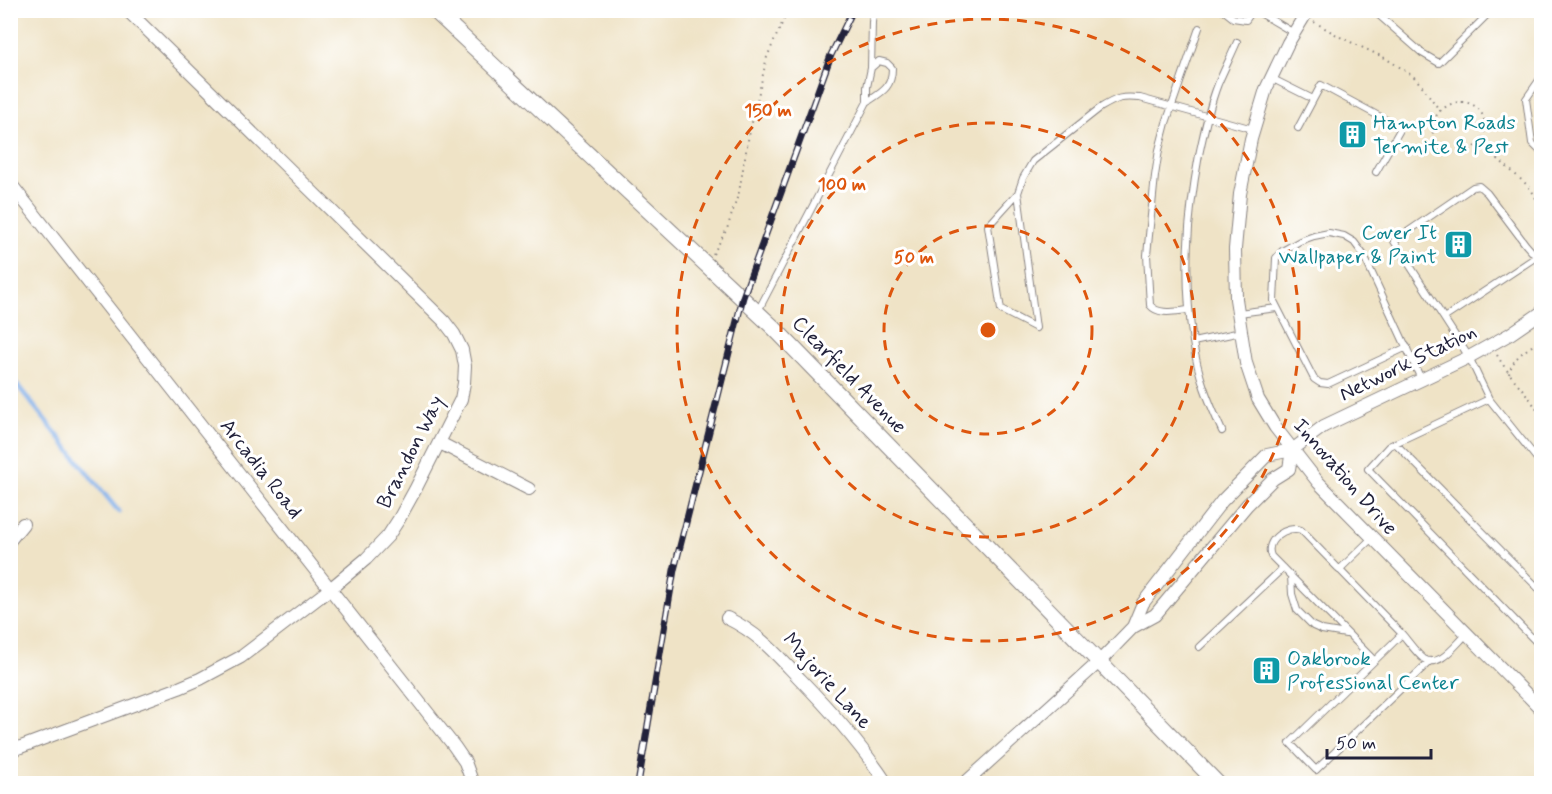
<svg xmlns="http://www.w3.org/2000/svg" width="1552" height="794" viewBox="0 0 1552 794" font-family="Mynerve,sans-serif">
<rect width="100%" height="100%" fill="#fff"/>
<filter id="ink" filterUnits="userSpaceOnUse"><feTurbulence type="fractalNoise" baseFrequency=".0167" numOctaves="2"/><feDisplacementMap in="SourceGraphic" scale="12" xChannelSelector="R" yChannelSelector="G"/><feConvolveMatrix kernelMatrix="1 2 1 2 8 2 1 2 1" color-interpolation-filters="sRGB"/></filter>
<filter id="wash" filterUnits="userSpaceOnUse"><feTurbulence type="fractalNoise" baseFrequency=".008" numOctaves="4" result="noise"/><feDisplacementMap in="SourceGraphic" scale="24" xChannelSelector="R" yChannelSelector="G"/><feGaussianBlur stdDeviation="1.35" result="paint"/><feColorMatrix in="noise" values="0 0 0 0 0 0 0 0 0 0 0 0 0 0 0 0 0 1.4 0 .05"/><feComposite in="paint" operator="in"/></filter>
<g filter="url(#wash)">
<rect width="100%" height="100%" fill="#efe3c6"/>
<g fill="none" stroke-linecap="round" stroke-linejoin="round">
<!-- stream -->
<path stroke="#7eaee9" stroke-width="4.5" d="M 10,376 L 119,512"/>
</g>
</g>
<g filter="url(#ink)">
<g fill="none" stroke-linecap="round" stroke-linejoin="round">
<defs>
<path id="service" d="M 1223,10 L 1233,18 L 1246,20 L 1253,10
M 1255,10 L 1294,33
M 1373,10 L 1422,53 L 1439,63 L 1492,10
M 871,68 L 872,22 L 874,10
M 1542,76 L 1526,99 L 1532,143 L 1542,153
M 1271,78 L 1313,99
M 1298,128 L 1321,85 L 1401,128 L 1376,172
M 1018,193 L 988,226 L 1001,310 L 1036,328 L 1018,193 L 1023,178 L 1033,161 L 1100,108 C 1117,98 1121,96 1140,98 L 1253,129
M 1542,263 L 1526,245 L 1487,193 L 1479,186 L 1473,187 L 1394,241 L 1469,357 L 1489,399 L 1542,465
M 1189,310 C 1176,311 1159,316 1150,305 L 1147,255 L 1155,176 L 1159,150 L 1166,123 L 1199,28
M 758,311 L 867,102 L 867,87 L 871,68 L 879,61 L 887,63 L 892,68 C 892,88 882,92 867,102
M 1239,313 L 1277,308
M 1444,318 L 1536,257
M 1193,342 C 1183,277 1187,219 1199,155 C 1204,131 1209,107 1218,84 C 1224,70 1231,56 1237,42
M 1407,347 L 1328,384 L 1320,383 L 1314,379 L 1274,301 L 1276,258 L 1282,251 L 1300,241 L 1314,236 L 1329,233 L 1344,236 L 1354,242 L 1363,254 L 1421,379
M 1489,399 L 1389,446 L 1368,469 L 1542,648
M 1222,431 C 1208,400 1198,376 1193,342 L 1241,332
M 1395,443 L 1542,592
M 1339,570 L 1372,538
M 1291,576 L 1292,594 L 1297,610 L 1313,626 L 1322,630 L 1346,634
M 1199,647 L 1283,568
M 1374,660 L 1271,556 C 1264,540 1287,525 1301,530 L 1402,634
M 1430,661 L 1316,770 L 1290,743 L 1402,634 C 1408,641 1417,654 1424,659 C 1439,669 1456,644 1466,635"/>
<path id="minor" d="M 1308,10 L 1288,43 L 1266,89 L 1251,139 L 1240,194 L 1235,249 L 1236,299 L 1246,363 L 1258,399 L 1275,427 L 1318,482 L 1542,710
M 10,183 L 454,746 L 465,762 L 473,784
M 440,443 L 529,489
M 1292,450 L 1324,426 L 1469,357 L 1510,334 L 1542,312
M 10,540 L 23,524
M 727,618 C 760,634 776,654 801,680 C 832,712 862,746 887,784
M 10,751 L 179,688 L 200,679 L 241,657 L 330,589 L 366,559 L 388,536 L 399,519 L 415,490 L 461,399 L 464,383 L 465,366 L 462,350 L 454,334 L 444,321 L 127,10
M 964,784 L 1100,661 L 1133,627 L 1155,615 L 1247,505 L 1273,479 L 1289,469 L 1292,450 L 1267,455 L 1222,501 L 1143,603 L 1133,627"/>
<path id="tertiary" d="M 434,10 L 774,328 L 1218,784"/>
</defs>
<!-- service casing -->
<use href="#service" stroke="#888280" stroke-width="8"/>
<!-- minor casing -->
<use href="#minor" stroke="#888280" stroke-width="14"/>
<!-- tertiary casing -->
<use href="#tertiary" stroke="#888280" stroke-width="17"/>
<!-- path -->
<path stroke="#888280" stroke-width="2" stroke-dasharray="1.5 4.5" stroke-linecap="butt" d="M 1314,22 L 1342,38 L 1385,58 L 1401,68 L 1414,77 L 1423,87 L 1440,111 C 1418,135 1449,170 1480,143 L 1526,184 L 1532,191 L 1542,210
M 1440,111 C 1466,88 1497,113 1480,143
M 713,254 L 727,229 L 739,192 L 748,140 L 767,57 L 788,10
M 1497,355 C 1510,379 1531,394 1542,420
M 1509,374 C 1513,356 1527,349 1542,340"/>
<!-- service -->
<use href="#service" stroke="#fff" stroke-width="6"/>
<!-- minor -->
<use href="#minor" stroke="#fff" stroke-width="12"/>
<!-- tertiary -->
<use href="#tertiary" stroke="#fff" stroke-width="15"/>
<defs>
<path id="rail" d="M 638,784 L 674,570 L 743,297 L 831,55 L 853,10"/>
</defs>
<!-- rail casing -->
<use href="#rail" stroke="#22223b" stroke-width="7"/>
<!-- rail -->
<use href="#rail" stroke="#fff" stroke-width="4.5" stroke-dasharray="14" stroke-linecap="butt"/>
</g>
</g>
<!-- distance rings -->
<g fill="none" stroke="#de560e" stroke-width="3" stroke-dasharray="10 8">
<circle cx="988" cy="330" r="104"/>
<circle cx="988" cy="330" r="207"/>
<circle cx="988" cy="330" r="311"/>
</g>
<!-- icons -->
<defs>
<symbol id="building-square" viewBox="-11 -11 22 22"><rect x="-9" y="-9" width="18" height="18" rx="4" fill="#0f9aa8" stroke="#fff"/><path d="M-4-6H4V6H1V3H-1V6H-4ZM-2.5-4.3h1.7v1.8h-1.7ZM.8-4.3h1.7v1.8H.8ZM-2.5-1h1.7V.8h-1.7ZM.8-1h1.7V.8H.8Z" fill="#fff"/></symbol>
</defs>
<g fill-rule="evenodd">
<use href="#building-square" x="1336" y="118" width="33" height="33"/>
<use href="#building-square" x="1442" y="228" width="33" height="33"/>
<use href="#building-square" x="1250" y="654" width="33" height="33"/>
</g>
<g text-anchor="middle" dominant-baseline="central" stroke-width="6" stroke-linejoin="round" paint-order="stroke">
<!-- culture labels -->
<g font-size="21" fill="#0d838f" stroke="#fff" text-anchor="start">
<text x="1373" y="123">Hampton Roads<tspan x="1373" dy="24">Termite &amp; Pest</tspan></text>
<text x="1437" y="233" text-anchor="end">Cover It<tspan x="1437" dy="24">Wallpaper &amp; Paint</tspan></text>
<text x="1287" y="659">Oakbrook<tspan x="1287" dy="24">Professional Center</tspan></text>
</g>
<!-- street labels -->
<g font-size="21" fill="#22223b" stroke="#fff">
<text transform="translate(1408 363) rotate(-26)">Network Station</text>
<text transform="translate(849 375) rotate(46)">Clearfield Avenue</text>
<text transform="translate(411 452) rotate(-63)">Brandon Way</text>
<text transform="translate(261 469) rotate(52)">Arcadia Road</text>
<text transform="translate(1345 477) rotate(49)">Innovation Drive</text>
<text transform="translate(827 681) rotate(48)">Majorie Lane</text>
</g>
</g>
<circle cx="988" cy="330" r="9" fill="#de560e" stroke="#fff" stroke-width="3"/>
<g font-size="18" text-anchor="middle" font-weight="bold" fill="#de560e" stroke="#fff" stroke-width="6" stroke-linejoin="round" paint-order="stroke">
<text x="768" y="116">150 m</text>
<text x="842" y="190">100 m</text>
<text x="914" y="263">50 m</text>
</g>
<!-- margin -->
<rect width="1552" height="794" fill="none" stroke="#fff" stroke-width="36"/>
<!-- scale -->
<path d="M1327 749v9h104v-9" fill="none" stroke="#22223b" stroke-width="3"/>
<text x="1336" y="749" font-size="18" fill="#22223b" stroke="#ffffff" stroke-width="4.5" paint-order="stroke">50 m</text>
</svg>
